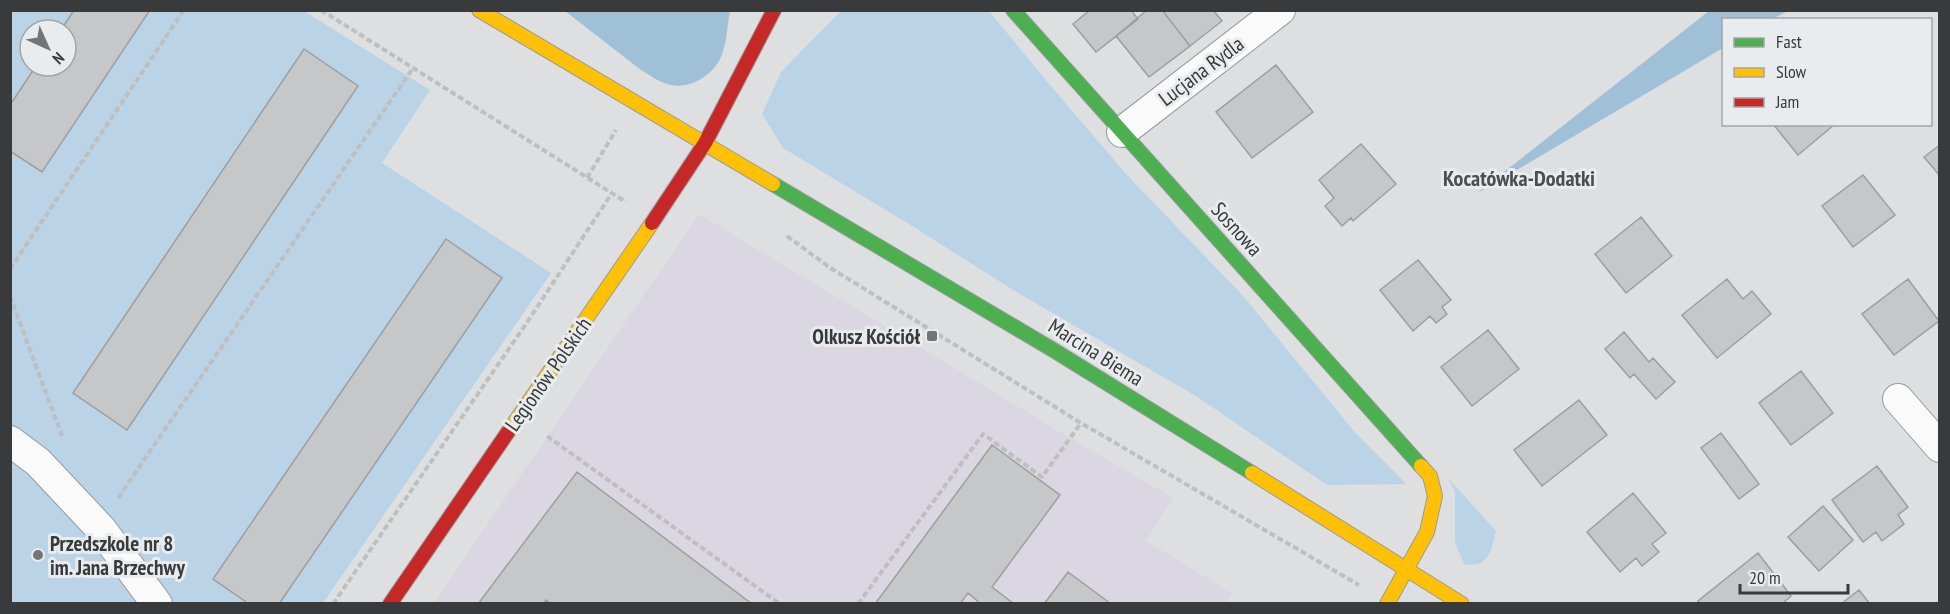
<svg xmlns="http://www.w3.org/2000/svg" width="1950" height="614" viewBox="0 0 1950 614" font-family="'PT Sans Narrow',sans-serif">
<rect width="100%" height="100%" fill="#dddfe0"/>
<!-- education -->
<path fill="#dad7e3" d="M 699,214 L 1070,438 L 1173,498 L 1146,541 L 1232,593 L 1225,604 L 433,604 Z"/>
<!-- green -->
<path fill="#bad3e6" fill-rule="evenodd" d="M 10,11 L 304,11 L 430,90 L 382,163 L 551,273 L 323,603 L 11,603 ZM 30,30 L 66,30 L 66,66 L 30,66 Z
M 841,11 L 989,11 L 1049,84 L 1127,175 L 1244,297 L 1353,430 L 1406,484 L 1327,485 L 1196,396 L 1018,293 L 909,224 L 783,148 L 762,114 L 781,72 Z
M 1448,478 L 1496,531 C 1491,550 1489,569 1464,564 L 1455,542 L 1455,492 Z"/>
<!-- forest -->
<path fill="#a0c0d7" d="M 565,11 L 730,11 C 727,26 727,43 721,57 C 713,75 691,89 671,85 C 660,83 650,75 641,70 Z
M 1709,11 L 1788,11 L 1772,19 L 1724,20 L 1723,48 L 1476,194 Z"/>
<!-- building -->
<path fill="#c6c7c8" stroke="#9d9e9f" stroke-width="1.5" d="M 74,10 L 150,10 L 42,172 L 10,151 L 10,105 L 36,66 L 66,66 L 66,30 L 61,30 Z
M 1090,10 L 1131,10 L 1138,19 L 1096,52 L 1073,24 Z
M 1147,10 L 1162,10 L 1190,46 L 1149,77 L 1116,36 Z
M 1162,10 L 1213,10 L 1222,21 L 1190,46 Z
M 304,49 L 358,86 L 127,430 L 73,393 Z
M 1276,65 L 1313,112 L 1252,158 L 1216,112 Z
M 1773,124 L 1835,124 L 1798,155 Z
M 1361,144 L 1396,184 L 1353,221 L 1351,218 L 1342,226 L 1325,206 L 1334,198 L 1319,180 Z
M 1940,145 L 1940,176 L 1924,157 Z
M 1863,175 L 1895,215 L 1853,247 L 1822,206 Z
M 1641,217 L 1672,256 L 1626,293 L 1595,254 Z
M 446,239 L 502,278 L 279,604 L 249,604 L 213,579 Z
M 1418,260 L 1451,300 L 1442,307 L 1447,314 L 1436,323 L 1430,316 L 1413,331 L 1380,290 Z
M 1727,279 L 1743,299 L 1752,291 L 1771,314 L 1717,358 L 1682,315 Z
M 1908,279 L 1939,321 L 1894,355 L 1862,314 Z
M 1488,330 L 1519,369 L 1472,406 L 1441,367 Z
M 1624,332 L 1649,362 L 1653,358 L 1675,382 L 1656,399 L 1634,374 L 1630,378 L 1605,349 Z
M 1801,371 L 1833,413 L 1791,445 L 1759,403 Z
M 1579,400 L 1607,435 L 1542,486 L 1514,450 Z
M 1721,433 L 1759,484 L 1739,499 L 1701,448 Z
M 992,445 L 1060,495 L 992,587 L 1014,604 L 981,604 L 968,593 L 960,604 L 875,604 Z
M 1877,466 L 1908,507 L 1898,515 L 1904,524 L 1882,541 L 1876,532 L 1863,542 L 1832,500 Z
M 577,472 L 752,604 L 551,604 L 546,600 L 543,604 L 478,604 Z
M 1633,493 L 1666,533 L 1652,544 L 1659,552 L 1642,566 L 1636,558 L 1620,572 L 1587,532 Z
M 1823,506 L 1853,540 L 1819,571 L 1788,537 Z
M 1758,553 L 1791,596 L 1782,604 L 1700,604 L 1698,601 Z
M 1068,572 L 1111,604 L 1044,604 Z
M 1859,590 L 1870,604 L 1841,604 Z"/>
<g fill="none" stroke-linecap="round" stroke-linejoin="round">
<defs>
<path id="street" d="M 1122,132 L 1280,10
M 1898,399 L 1940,447
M 10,441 L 38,462 L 101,529 L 157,604"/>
<path id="fast" d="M 1013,10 L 1421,466
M 773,184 L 1055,351 L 1252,473"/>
<path id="slow" d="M 479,10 L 773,184
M 508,432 L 652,223
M 1252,473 L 1462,604
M 1387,604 L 1427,532 L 1435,496 L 1430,476 L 1421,466"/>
<path id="jam" d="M 652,223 L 705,143 L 774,10
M 390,604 L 508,432"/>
</defs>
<!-- street casing -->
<use href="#street" stroke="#999a9b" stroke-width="32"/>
<!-- fast casing -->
<use href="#fast" stroke="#999a9b" stroke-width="16"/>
<!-- slow casing -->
<use href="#slow" stroke="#999a9b" stroke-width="16"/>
<!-- jam casing -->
<use href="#jam" stroke="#999a9b" stroke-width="16"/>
<!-- path -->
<path stroke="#bfbfbf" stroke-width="4" stroke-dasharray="6 3" stroke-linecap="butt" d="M 321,10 L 626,202
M 587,178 L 616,130
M 787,236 L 829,267 L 1081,423 L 1359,585
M 10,269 L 184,10
M 10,296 L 62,436
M 547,436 L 780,604
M 118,498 L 413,68
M 333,604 L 526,324 L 612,193
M 858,604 L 983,434 L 1042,477 L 1081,423"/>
<!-- street -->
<use href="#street" stroke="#fafafa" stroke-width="30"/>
<!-- fast -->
<use href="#fast" stroke="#4caf50" stroke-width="14"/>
<!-- slow -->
<use href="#slow" stroke="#ffc107" stroke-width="14"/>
<!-- jam -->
<use href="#jam" stroke="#c62828" stroke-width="14"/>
</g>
<!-- markers -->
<g fill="#727475" stroke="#e9ecee" stroke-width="2">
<rect x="926" y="330" width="12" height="12" rx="3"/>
<circle cx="38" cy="555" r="6"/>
</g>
<g text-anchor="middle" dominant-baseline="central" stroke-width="6" stroke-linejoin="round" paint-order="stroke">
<!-- street labels -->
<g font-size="21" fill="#383a3b" stroke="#e9ecee">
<text transform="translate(1201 71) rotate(-37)">Lucjana Rydla</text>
<text transform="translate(1237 229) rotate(48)">Sosnowa</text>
<text transform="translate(1096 352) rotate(32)">Marcina Biema</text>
<text transform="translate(548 374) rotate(-55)">Legionów Polskich</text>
</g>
<!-- poi labels -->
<g font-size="21" font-weight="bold" fill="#383a3b" stroke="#e9ecee" text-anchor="end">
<text x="920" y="336">Olkusz Kościół</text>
<text x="50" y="543" text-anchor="start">Przedszkole nr 8<tspan x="50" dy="24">im. Jana Brzechwy</tspan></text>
</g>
<!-- neighbourhood labels -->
<g font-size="22" font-weight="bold" fill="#4b4d4f" stroke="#e9ecee">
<text x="1519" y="178">Kocatówka-Dodatki</text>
</g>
</g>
<!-- border -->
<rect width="1950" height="614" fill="none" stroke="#383a3b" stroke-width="24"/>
<!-- legend -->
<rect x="1722" y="18" width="210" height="108" fill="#e9ecee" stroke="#a2a5a6" stroke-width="1.5"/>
<rect x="1734" y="38" width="30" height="9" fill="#4caf50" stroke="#a2a5a6" stroke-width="1.5"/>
<text x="1776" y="48" font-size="18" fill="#383a3b">Fast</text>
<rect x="1734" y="68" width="30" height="9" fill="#ffc107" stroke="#a2a5a6" stroke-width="1.5"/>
<text x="1776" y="78" font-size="18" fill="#383a3b">Slow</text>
<rect x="1734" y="98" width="30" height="9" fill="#c62828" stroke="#a2a5a6" stroke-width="1.5"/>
<text x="1776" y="108" font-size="18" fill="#383a3b">Jam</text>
<!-- north arrow -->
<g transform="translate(48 48) rotate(135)"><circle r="28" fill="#e9ecee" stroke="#a2a5a6" stroke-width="1.5"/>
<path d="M0-4.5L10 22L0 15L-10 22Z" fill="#727475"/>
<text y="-9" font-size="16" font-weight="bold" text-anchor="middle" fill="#383a3b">N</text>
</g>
<!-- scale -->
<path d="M1740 584v9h108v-9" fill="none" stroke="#383a3b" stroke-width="3"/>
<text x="1749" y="584" font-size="18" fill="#383a3b" stroke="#e9ecee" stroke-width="4.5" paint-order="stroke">20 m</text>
</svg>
